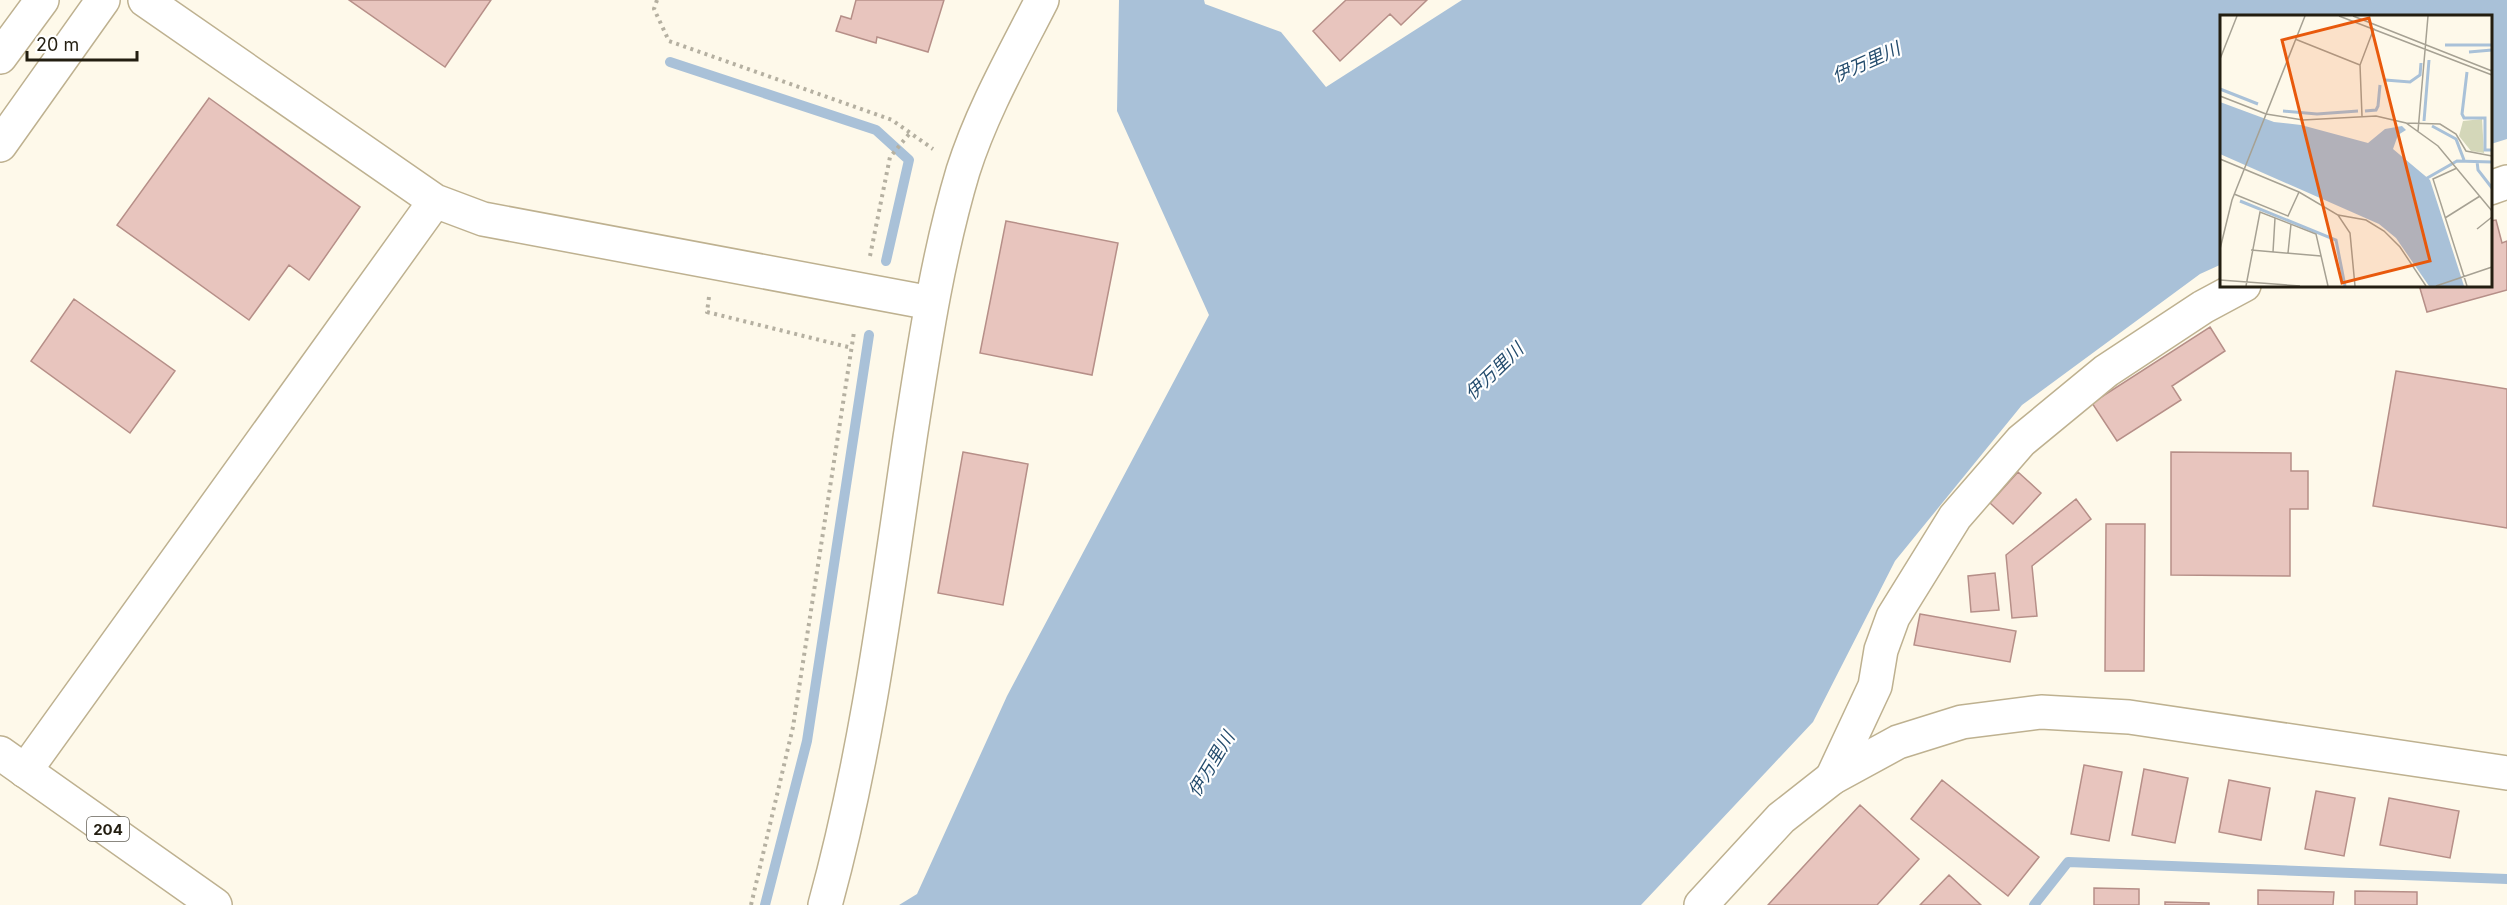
<svg xmlns="http://www.w3.org/2000/svg" width="2507" height="905" viewBox="0 0 2507 905" font-family="Inter,'Noto Sans JP',sans-serif">
<rect width="100%" height="100%" fill="#fef9ea"/>
<!-- water -->
<path fill="#a9c1d8" d="M 1119,0 L 1204,0 L 1205,4 L 1281,32 L 1326,87 L 1462,0 L 2507,0 L 2507,139 L 2491,144 L 2490,16 L 2222,16 L 2222,264 L 2200,274 L 2022,405 L 1895,561 L 1813,722 L 1641,905 L 899,905 L 917,894 L 1007,696 L 1209,315 L 1117,111 Z"/>
<g fill="none" stroke-linecap="round" stroke-linejoin="round">
<!-- stream -->
<path stroke="#a9c1d8" stroke-width="10" d="M 670,62 L 876,130 L 909,160 L 886,261
M 765,905 L 807,741 L 869,335
M 2034,905 L 2068,862 L 2507,879"/>
</g>
<!-- building -->
<path fill="#e8c5be" stroke="#b68f88" stroke-width="1.5" d="M 349,0 L 491,0 L 445,67 Z
M 856,0 L 944,0 L 928,52 L 877,37 L 876,43 L 836,31 L 841,16 L 851,19 Z
M 1346,0 L 1427,0 L 1401,25 L 1390,14 L 1340,61 L 1313,31 Z
M 209,98 L 360,207 L 309,280 L 289,265 L 249,320 L 117,225 Z
M 2496,220 L 2502,243 L 2507,241 L 2507,290 L 2427,312 L 2419,285 L 2490,285 L 2490,221 Z
M 1006,221 L 1118,243 L 1092,375 L 980,353 Z
M 74,299 L 175,371 L 130,433 L 31,361 Z
M 2210,327 L 2225,351 L 2172,386 L 2181,400 L 2117,441 L 2092,403 Z
M 2396,371 L 2507,389 L 2507,528 L 2373,506 Z
M 963,452 L 1028,464 L 1003,605 L 938,593 Z
M 2171,452 L 2291,453 L 2291,471 L 2308,471 L 2308,509 L 2290,509 L 2290,576 L 2171,575 Z
M 2018,472 L 2041,493 L 2013,524 L 1990,503 Z
M 2076,499 L 2091,519 L 2032,566 L 2037,616 L 2012,618 L 2006,555 Z
M 2106,524 L 2145,524 L 2144,671 L 2105,671 Z
M 1995,573 L 1999,610 L 1971,612 L 1968,576 Z
M 1920,614 L 2016,631 L 2010,662 L 1914,645 Z
M 2084,765 L 2122,772 L 2109,841 L 2071,834 Z
M 2144,769 L 2188,778 L 2175,843 L 2132,835 Z
M 1942,780 L 2039,857 L 2008,896 L 1911,819 Z
M 2229,780 L 2270,788 L 2261,840 L 2219,832 Z
M 2316,791 L 2355,798 L 2344,856 L 2305,849 Z
M 2389,798 L 2459,811 L 2450,858 L 2380,845 Z
M 1860,805 L 1919,859 L 1877,905 L 1768,905 Z
M 1949,875 L 1981,905 L 1920,905 Z
M 2094,888 L 2139,889 L 2139,905 L 2094,905 Z
M 2258,890 L 2334,892 L 2333,905 L 2258,905 Z
M 2355,891 L 2417,892 L 2417,905 L 2355,905 Z
M 2165,902 L 2209,903 L 2209,905 L 2165,905 Z"/>
<g fill="none" stroke-linecap="round" stroke-linejoin="round">
<defs>
<path id="minor" d="M 2490,188 L 2507,182
M 1832,778 L 1875,686 L 1881,650 L 1893,617 L 1955,517 L 2021,441 L 2106,371 L 2203,307 L 2244,285"/>
<path id="tertiary" d="M 145,0 L 435,201 L 483,219 L 931,303
M 25,771 L 435,201
M 825,905 C 867,753 887,594 910,438 C 924,348 937,258 963,171 C 982,111 1014,55 1042,0
M 1701,905 L 1781,818 L 1832,778 L 1898,742 L 1962,722 L 2041,712 L 2129,717 L 2507,773"/>
<path id="secondary" d="M 0,57 L 42,0
M 0,145 L 103,0"/>
<path id="trunk" d="M 0,753 L 215,905"/>
</defs>
<!-- minor casing -->
<use href="#minor" stroke="#beb190" stroke-width="36"/>
<!-- tertiary casing -->
<use href="#tertiary" stroke="#beb190" stroke-width="36"/>
<!-- secondary casing -->
<use href="#secondary" stroke="#beb190" stroke-width="36"/>
<!-- trunk casing -->
<use href="#trunk" stroke="#beb190" stroke-width="36"/>
<!-- path -->
<path stroke="#b5b0a1" stroke-width="4" stroke-dasharray="3 4.5" stroke-linecap="butt" d="M 657,0 L 654,9 L 669,41 L 892,120 L 933,149
M 870,256 L 890,157 L 910,133
M 709,297 L 707,312 L 852,348
M 751,905 L 793,727 L 854,332"/>
<!-- minor -->
<use href="#minor" stroke="#fff" stroke-width="33"/>
<!-- tertiary -->
<use href="#tertiary" stroke="#fff" stroke-width="33"/>
<!-- secondary -->
<use href="#secondary" stroke="#fff" stroke-width="33"/>
<!-- trunk -->
<use href="#trunk" stroke="#fff" stroke-width="33"/>
</g>
<g text-anchor="middle" dominant-baseline="central" stroke-width="4.5" stroke-linejoin="round" paint-order="stroke">
<!-- shield labels -->
<rect fill="#fff" stroke="#656258" stroke-width="1.5" x="87" y="817" width="42" height="24" rx="4.5"/>
<g font-size="15" font-weight="bold" fill="#231e11">
<text x="108" y="829">204</text>
</g>
<!-- water labels -->
<g font-size="18" font-style="italic" fill="#244c6d" stroke="#fff">
<text transform="translate(1866 62) rotate(-24)">伊万里川</text>
<text transform="translate(1494 371) rotate(-44)">伊万里川</text>
<text transform="translate(1211 764) rotate(-59)">伊万里川</text>
</g>
</g>
<!-- overview -->
<g transform="translate(2220 15)">
<rect width="272" height="272" fill="#fef9ea"/>
<path d="M 262,104 L 264,138 L 251,136 L 239,121 L 243,106 Z" fill="#d4d7b9"/>
<path d="M 0,87 L 54,107 L 81,110 L 148,128 L 165,114 L 182,111 L 186,115 L 178,120 L 173,134 L 210,165 L 244,271 L 209,271 L 176,223 L 159,209 L 0,139 Z" fill="#a9c1d8"/>
<path fill="none" stroke="#a9c1d8" stroke-width="3" d="M 225,30 L 272,30M 249,37 L 272,35M 247,57 L 242,99 L 244,103 L 265,103 L 265,135 L 272,135M 165,65 L 190,67 L 200,60 L 201,48M 0,74 L 38,89M 63,96 L 97,99 L 138,96M 145,96 L 156,95 L 158,91 L 160,70M 204,106 L 209,45M 212,111 L 236,124 L 244,145M 257,146 L 258,155 L 272,173M 202,166 L 237,146 L 272,147M 20,186 L 116,225 L 125,271"/>
<path fill="none" stroke="#a6a193" stroke-width="1.5" d="M 119,1 L 272,60M 133,1 L 272,56M 75,24 L 140,50M 0,44 L 17,1M 0,81 L 46,99M 46,99 L 83,105 L 156,101 L 186,108 L 218,131 L 272,196M 142,101 L 140,50 L 154,13M 186,108 L 220,109 L 236,119 L 246,136 L 272,141M 198,116 L 208,1M 0,144 L 79,177 L 118,200 L 130,218 L 135,271M 237,153 L 213,164 L 247,271M 14,179 L 68,201 L 79,177M 118,200 L 146,205 L 164,216 L 180,232 L 206,271M 225,203 L 260,181M 257,214 L 272,202M 0,234 L 12,185 L 85,1M 31,235 L 101,241M 53,237 L 55,203M 68,238 L 71,209M 0,265 L 80,271M 26,271 L 40,197 L 96,219 L 108,271M 216,271 L 272,252"/>
<path fill="#e8590c" fill-opacity="0.15" stroke="#e8590c" stroke-width="3" d="M 149,3 L 210,246 L 122,268 L 62,25 Z"/>
<rect width="272" height="272" fill="none" stroke="#231e11" stroke-width="3"/>
</g>
<!-- scale -->
<path d="M27 51v9h110v-9" fill="none" stroke="#231e11" stroke-width="3"/>
<text x="36" y="51" font-size="18" fill="#231e11" stroke="#ffffff" stroke-width="4.5" paint-order="stroke">20 m</text>
</svg>
